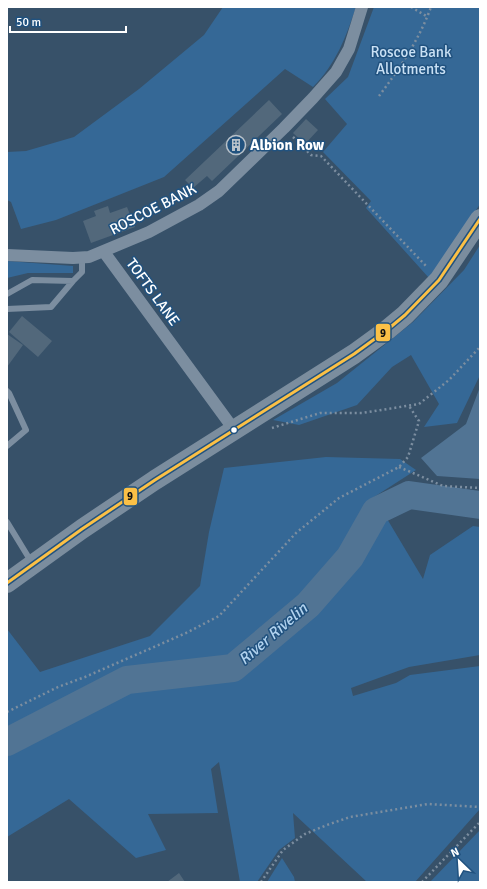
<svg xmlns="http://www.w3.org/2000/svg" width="487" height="889" viewBox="0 0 487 889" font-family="Signika,sans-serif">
<rect width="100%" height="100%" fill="#375169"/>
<!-- green -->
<path fill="#356896" d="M 223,7 L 356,7 C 346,37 336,64 313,87 L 285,69 L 164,177 L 56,220 L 21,229 L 11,202 L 7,200 L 7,152 L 26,151 L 74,137 L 139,89 L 204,35 Z
M 374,7 L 480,7 L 480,204 L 441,264 L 429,278 L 366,208 L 371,201 L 323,152 L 347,124 L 325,99 L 348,77 Z
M 480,245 L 480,375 L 457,423 L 424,427 L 439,404 L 411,355 L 392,367 L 357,405 L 299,425 L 273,420 L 337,383 L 413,322 L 464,270 Z
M 7,261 L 73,266 L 73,273 L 28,273 L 7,278 Z
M 326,457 L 400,459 L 416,470 L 374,497 L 423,579 L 430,555 L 473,526 L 480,527 L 480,655 L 409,667 L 351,688 L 353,696 L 396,683 L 410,675 L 480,666 L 480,809 L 415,882 L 367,882 L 293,813 L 295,838 L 279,850 L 257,882 L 240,882 L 219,762 L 211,769 L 218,813 L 148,814 L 166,850 L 136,858 L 69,799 L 7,837 L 7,629 L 40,672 L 150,636 L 200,586 L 209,532 L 224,468 Z
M 480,830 L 480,882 L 430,882 Z
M 282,858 L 294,877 L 295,882 L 267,882 Z"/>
<!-- water -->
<path fill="#517494" d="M 480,387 L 480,479 L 437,476 L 421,458 L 466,424 Z"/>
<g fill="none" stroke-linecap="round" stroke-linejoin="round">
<!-- river -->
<path stroke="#517494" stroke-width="28" d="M 7,742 L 127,680 L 233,668 L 308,605 L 350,557 L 376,511 L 409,495 L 480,505"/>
</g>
<!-- building -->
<path fill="#52687b" d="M 269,100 L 282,114 L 212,181 L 207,176 L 193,188 L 185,180 Z
M 306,119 L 318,130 L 305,144 L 293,133 Z
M 108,206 L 110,213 L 127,207 L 135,227 L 91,243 L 83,221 L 96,216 L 94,211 Z
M 22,316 L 52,341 L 38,357 L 9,332 Z
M 7,334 L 23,345 L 7,367 Z
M 179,873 L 185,882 L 167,882 Z"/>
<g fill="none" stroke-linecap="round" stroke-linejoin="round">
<!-- path -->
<path stroke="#7c8ea0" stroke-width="2.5" stroke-dasharray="2 3" stroke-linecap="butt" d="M 411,7 L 428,17
M 379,96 C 400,68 419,40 431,7
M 293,137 L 311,155 L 321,156 L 427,267
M 272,428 L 320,413 L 362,413 L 419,404 L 449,380 L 480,347
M 399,467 L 443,486 L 480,488
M 7,712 L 58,687 L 85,677 L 186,633 L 219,616 L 296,533 L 339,498 L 399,467 L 408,457 L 419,421 L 409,406
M 261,882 L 283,850 L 305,834 L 327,825 L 350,817 L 428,804 L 480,807
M 422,882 L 480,822"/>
<!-- service -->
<path stroke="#7c8ea0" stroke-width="6" d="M 7,294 L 32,280 L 73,281 L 82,272 L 82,257
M 7,309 L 51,307 L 73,281
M 7,391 L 9,393 L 26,430 L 7,446
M 7,522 L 32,563"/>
<!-- minor -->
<path stroke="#7c8ea0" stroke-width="12" d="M 104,252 L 235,431
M 7,255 L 73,258 L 89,257 L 149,232 L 199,205 L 219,191 L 284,128 L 313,98 L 336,72 L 349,49 L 362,7"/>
<!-- primary -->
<path stroke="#7b8d9e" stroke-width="20" d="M 7,583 L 82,529 L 155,480 L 354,354 L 387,330 L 405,315 L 439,280 L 480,219"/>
<defs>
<path id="bus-1" d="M 7,583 L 82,529 L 155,480 L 354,354 L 387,330 L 405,315 L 439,280 L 480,219"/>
</defs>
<!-- bus-1 casing -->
<use href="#bus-1" stroke="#21527f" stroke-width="6"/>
<!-- bus-1 -->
<use href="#bus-1" stroke="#fbc046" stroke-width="3"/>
</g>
<!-- icons -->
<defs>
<symbol id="building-ring" viewBox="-11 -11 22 22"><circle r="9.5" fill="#21527f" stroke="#b9c2ca" stroke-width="1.5"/><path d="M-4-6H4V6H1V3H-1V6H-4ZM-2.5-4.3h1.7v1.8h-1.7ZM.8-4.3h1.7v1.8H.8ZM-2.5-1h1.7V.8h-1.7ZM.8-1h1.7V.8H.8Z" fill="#b9c2ca"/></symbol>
</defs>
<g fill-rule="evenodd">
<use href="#building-ring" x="225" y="134" width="22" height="22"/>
</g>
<!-- markers -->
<circle fill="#fff" stroke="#21527f" stroke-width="1.5" cx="234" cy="430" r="3.5"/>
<g text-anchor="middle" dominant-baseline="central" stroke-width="3" stroke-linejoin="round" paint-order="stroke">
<!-- park labels -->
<g font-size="15" fill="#cae1f5" stroke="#21527f">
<text x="411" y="52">Roscoe Bank<tspan x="411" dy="17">Allotments</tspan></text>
</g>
<!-- poi labels -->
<g font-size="15" font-weight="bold" fill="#fff" stroke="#21527f" text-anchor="start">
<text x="250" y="145">Albion Row</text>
</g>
<!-- street labels -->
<g font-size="15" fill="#fff" stroke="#21527f">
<text transform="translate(153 209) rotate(-27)">ROSCOE BANK</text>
<text transform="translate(153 292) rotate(54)">TOFTS LANE</text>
</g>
<!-- water labels -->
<g font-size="16" font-style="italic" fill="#b2d3ef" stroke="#21527f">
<text transform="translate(273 634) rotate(-41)">River Rivelin</text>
</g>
</g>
<g stroke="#21527f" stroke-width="1.5">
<rect x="375" y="323" width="16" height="19" rx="4" fill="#fbc046"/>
<rect x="123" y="487" width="15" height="19" rx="4" fill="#fbc046"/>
</g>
<g font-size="11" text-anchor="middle" font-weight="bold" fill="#111">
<text x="383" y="337">9</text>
<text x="130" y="500">9</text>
</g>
<!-- border -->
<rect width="487" height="889" fill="none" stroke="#ffffff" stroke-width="16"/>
<!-- north arrow -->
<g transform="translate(459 861) rotate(335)" stroke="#21527f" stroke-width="3" paint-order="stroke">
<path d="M0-3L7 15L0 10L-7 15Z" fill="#ffffff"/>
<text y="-6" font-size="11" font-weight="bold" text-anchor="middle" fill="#ffffff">N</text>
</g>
<!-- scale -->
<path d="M10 26v6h116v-6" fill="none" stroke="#ffffff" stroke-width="2"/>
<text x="16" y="26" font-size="12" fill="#ffffff" stroke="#21527f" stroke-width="3" paint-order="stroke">50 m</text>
</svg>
